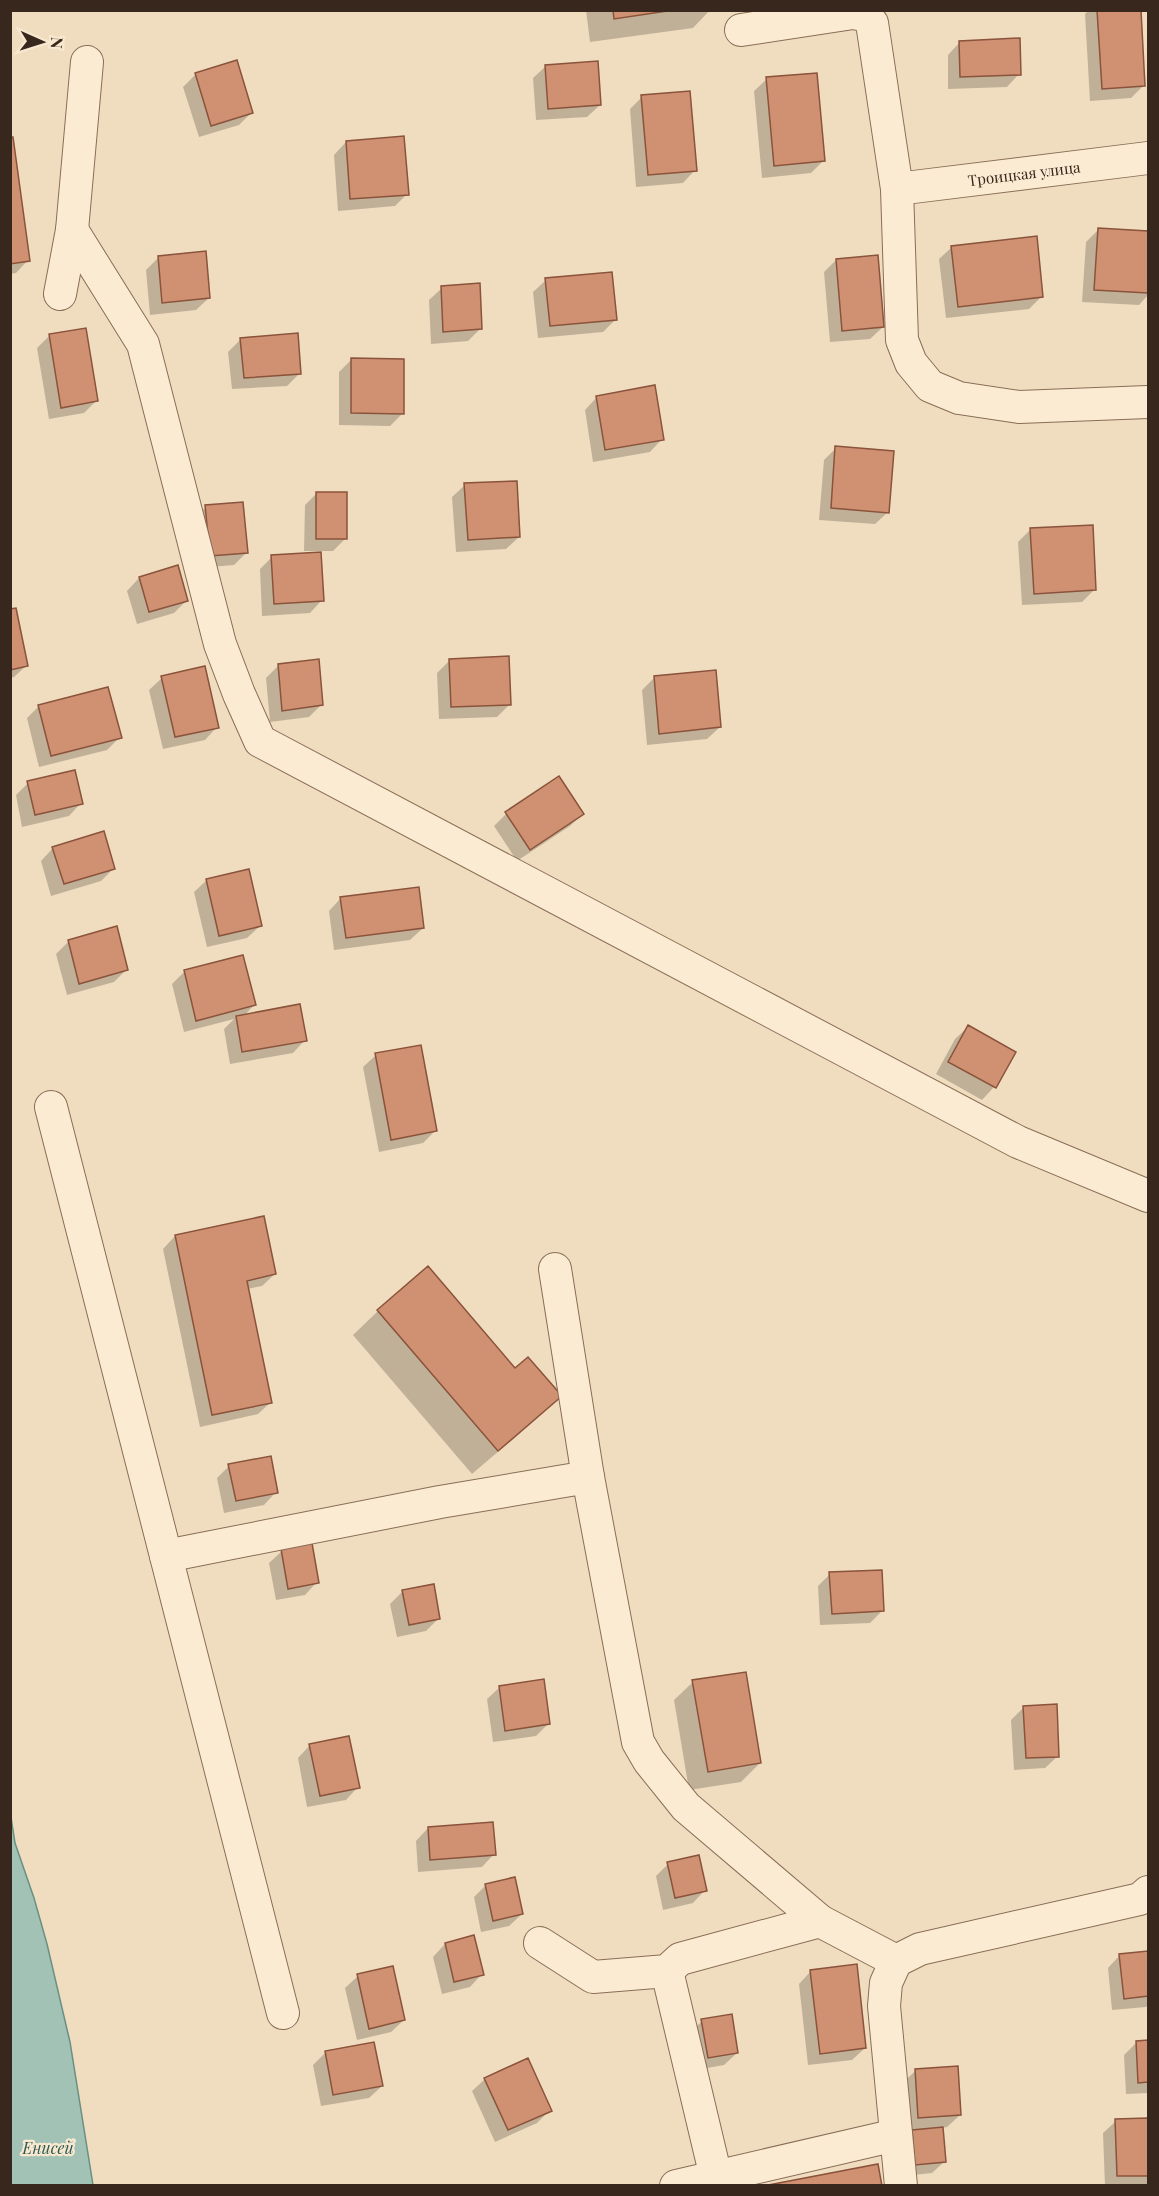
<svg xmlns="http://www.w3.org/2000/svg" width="1159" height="2196" viewBox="0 0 1159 2196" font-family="'Playfair Display',serif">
<rect width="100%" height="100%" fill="#f0ddbf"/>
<!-- water -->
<path fill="#a2c2b6" stroke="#699083" stroke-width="1.5" d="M 11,1817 L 15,1843 L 34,1898 L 47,1944 L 70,2042 L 93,2185 L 11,2185 Z"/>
<!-- shadow -->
<path fill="#0003" d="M 586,10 L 710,10 L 693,28 L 590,42 Z
M 1089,10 L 1139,10 L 1144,85 L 1131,98 L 1090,101 L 1085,14 Z
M 960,42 L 1019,74 L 1007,87 L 948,89 L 948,55 Z
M 546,66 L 600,105 L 587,117 L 536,120 L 533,78 Z
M 196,74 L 252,112 L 239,125 L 199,137 L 183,87 Z
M 767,79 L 823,161 L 811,173 L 762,178 L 754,91 Z
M 642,97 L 695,170 L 683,183 L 636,187 L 630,109 Z
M 10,139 L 28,260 L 16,273 L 10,274 Z
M 346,142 L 407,194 L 395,206 L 338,211 L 334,155 Z
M 1098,230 L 1148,233 L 1148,295 L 1139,305 L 1082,302 L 1086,242 Z
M 952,247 L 1041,297 L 1029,309 L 946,318 L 939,259 Z
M 159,257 L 209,298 L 196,310 L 150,315 L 146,270 Z
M 836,260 L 883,327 L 870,339 L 830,342 L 824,272 Z
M 546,280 L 615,320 L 603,332 L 538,338 L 533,292 Z
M 442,288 L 481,328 L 468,341 L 431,344 L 429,300 Z
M 84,329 L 97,400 L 84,413 L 49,419 L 37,348 L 49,336 Z
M 241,339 L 299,374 L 287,386 L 232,389 L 228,352 Z
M 351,360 L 403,413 L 390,426 L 339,425 L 339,372 Z
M 597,397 L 662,439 L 650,452 L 593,462 L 585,410 Z
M 836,448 L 888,512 L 875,524 L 819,520 L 824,460 Z
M 465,485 L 519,537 L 506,549 L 456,552 L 452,497 Z
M 317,493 L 345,539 L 333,551 L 304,551 L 305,505 Z
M 206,507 L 246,553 L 234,565 L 198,568 L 193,519 Z
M 1030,530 L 1095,589 L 1082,602 L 1022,605 L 1018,542 Z
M 272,557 L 322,600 L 310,613 L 262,616 L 260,569 Z
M 139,578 L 186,601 L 174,613 L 137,624 L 127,591 Z
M 10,611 L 27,665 L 14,677 L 10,678 Z
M 450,660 L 510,704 L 497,717 L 439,719 L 437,673 Z
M 278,666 L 322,704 L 309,717 L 270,722 L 266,678 Z
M 162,678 L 217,727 L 205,740 L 163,749 L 149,690 Z
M 654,678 L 720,727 L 707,739 L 647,745 L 642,690 Z
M 39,706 L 120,737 L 107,750 L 39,767 L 27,718 Z
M 28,783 L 81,803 L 69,816 L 22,827 L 16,795 Z
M 506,814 L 582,814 L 570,826 L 517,861 L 494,826 Z
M 53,848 L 113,869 L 101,881 L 51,896 L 41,861 Z
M 207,880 L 260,926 L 247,938 L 207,947 L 194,892 Z
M 341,898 L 423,928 L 410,940 L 334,950 L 329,911 Z
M 69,941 L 127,969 L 114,982 L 67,995 L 56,954 Z
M 184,972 L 254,1005 L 244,1016 L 305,1040 L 293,1053 L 230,1064 L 224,1029 L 234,1019 L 184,1032 L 172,984 Z
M 968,1027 L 1014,1052 L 994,1087 L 982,1100 L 936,1074 L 955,1039 Z
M 376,1055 L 435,1131 L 423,1143 L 379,1152 L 363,1067 Z
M 175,1236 L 275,1274 L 262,1286 L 247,1289 L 271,1402 L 258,1414 L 200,1427 L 163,1249 Z
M 378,1311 L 515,1370 L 559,1396 L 535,1420 L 472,1474 L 353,1335 Z
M 229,1466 L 276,1492 L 264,1505 L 224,1513 L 217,1478 Z
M 282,1551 L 317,1582 L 305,1595 L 276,1600 L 269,1563 Z
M 830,1574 L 883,1610 L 870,1623 L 820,1625 L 818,1586 Z
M 403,1591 L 438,1619 L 426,1631 L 397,1637 L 390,1604 Z
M 693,1682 L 760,1763 L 741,1782 L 689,1790 L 674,1700 Z
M 500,1687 L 549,1723 L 536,1736 L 493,1742 L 487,1699 Z
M 1024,1707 L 1058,1756 L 1045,1768 L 1014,1770 L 1011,1720 Z
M 310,1745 L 358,1787 L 346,1800 L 307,1807 L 298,1758 Z
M 428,1828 L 494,1854 L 482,1867 L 418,1872 L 416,1841 Z
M 668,1864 L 705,1890 L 693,1903 L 663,1910 L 656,1876 Z
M 486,1885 L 522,1914 L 509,1926 L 481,1932 L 474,1897 Z
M 445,1944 L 482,1974 L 470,1987 L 442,1994 L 433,1957 Z
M 1148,1952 L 1148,2005 L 1146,2007 L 1112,2010 L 1108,1968 L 1120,1955 Z
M 811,1971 L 865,2048 L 852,2060 L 808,2065 L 799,1984 Z
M 358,1976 L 404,2020 L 391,2032 L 357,2040 L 345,1988 Z
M 702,2021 L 737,2053 L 724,2065 L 696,2070 L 690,2033 Z
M 1148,2041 L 1148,2093 L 1126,2094 L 1124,2055 L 1137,2042 Z
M 326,2052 L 382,2086 L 369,2098 L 321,2106 L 313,2065 Z
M 915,2071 L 960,2115 L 947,2127 L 941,2128 L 945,2161 L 932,2173 L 903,2176 L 900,2144 L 915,2129 L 906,2130 L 903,2083 Z
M 485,2079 L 550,2110 L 537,2123 L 495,2142 L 472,2091 Z
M 1148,2120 L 1148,2186 L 1105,2186 L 1103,2133 L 1116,2121 Z"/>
<!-- building -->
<path fill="#d09173" stroke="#8a533b" stroke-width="1.5" d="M 613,10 L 674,10 L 614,19 Z
M 1097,10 L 1141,10 L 1145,86 L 1102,89 Z
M 1020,38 L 1021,75 L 960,77 L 959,41 Z
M 237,60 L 253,113 L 211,126 L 195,73 Z
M 598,61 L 601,105 L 548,109 L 545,65 Z
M 817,73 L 825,161 L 774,166 L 766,77 Z
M 690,91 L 697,171 L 648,175 L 641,95 Z
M 404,136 L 409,195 L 350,199 L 346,141 Z
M 10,137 L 13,137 L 30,261 L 10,264 Z
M 1098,228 L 1148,231 L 1148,293 L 1094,290 Z
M 1037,236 L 1043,297 L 958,307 L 951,246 Z
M 206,251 L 210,298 L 162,303 L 158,256 Z
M 878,255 L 884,327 L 842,331 L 836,259 Z
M 612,272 L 617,320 L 550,326 L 545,278 Z
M 480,283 L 482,329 L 443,332 L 441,286 Z
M 86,328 L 98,401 L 61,408 L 49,334 Z
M 298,333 L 301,374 L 244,378 L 240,338 Z
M 351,358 L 404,359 L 404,414 L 351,413 Z
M 655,385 L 664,440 L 605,450 L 596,396 Z
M 835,446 L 894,451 L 889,513 L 831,508 Z
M 517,481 L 520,537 L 468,540 L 464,483 Z
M 316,492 L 347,492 L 347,539 L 316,539 Z
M 243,502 L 248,553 L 210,556 L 205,505 Z
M 1093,525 L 1096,590 L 1034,594 L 1030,528 Z
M 321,552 L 324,601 L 274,604 L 271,555 Z
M 178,565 L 188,601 L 149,612 L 139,577 Z
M 16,608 L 28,666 L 10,670 L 10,609 Z
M 509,656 L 511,705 L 451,707 L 449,659 Z
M 319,659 L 323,705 L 282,711 L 278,664 Z
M 205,666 L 219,728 L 175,737 L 161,676 Z
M 716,670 L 721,727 L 659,734 L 654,676 Z
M 108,687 L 122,738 L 51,756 L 38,705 Z
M 75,770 L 83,804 L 35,815 L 27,781 Z
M 559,776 L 584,814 L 530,850 L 505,812 Z
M 104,831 L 115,869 L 64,884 L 52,847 Z
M 249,869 L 262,926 L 219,936 L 206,879 Z
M 419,887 L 424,928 L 346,938 L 340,897 Z
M 117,926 L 128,970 L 79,984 L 68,940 Z
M 243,955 L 256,1005 L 196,1021 L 184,970 Z
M 300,1004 L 307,1041 L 242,1052 L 236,1016 Z
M 968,1025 L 1016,1052 L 996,1088 L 948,1062 Z
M 421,1045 L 437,1131 L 391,1140 L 375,1053 Z
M 264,1216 L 276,1274 L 247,1281 L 272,1403 L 212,1415 L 175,1235 Z
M 428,1266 L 515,1368 L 528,1357 L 562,1396 L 498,1451 L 377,1310 Z
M 271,1456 L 278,1493 L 236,1501 L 228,1464 Z
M 312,1543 L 319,1583 L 288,1589 L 281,1549 Z
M 882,1570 L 884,1611 L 832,1614 L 829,1572 Z
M 434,1584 L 440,1619 L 409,1625 L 402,1590 Z
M 746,1672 L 761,1763 L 708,1772 L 692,1680 Z
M 544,1679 L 550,1724 L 505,1731 L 499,1686 Z
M 1057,1704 L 1059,1757 L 1026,1758 L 1023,1706 Z
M 349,1736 L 360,1788 L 320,1796 L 309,1744 Z
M 493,1822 L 496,1855 L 430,1860 L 428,1827 Z
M 699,1855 L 707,1891 L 675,1898 L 667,1862 Z
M 515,1877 L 523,1914 L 493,1921 L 485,1884 Z
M 474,1935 L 484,1975 L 454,1982 L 445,1943 Z
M 1148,1951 L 1148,1996 L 1124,1999 L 1119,1954 Z
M 857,1964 L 866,2048 L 820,2054 L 810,1970 Z
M 393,1966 L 405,2020 L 369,2029 L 357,1974 Z
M 732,2014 L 738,2053 L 708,2058 L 701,2019 Z
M 1148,2040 L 1148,2082 L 1138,2083 L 1136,2041 Z
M 374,2042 L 383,2086 L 333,2095 L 325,2051 Z
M 528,2058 L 552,2111 L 508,2130 L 484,2078 Z
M 958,2066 L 961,2115 L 918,2118 L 915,2069 Z
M 1148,2118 L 1148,2176 L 1117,2176 L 1115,2119 Z
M 943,2127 L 946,2162 L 915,2165 L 912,2130 Z
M 878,2164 L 882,2186 L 763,2186 Z"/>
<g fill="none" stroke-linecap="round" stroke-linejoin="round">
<defs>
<g id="street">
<path d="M 741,30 L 853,13 L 864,15 L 872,23 L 897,189 L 902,340 L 911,363 L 930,386 L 959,398 L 1019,407 L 1148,402"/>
<path id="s1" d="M 897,189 L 1148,158"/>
<path d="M 72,230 L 143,344 L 220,644 L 239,694 L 260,741 L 1018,1142 L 1148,1196"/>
<path d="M 60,294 L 72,230 L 87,62"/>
<path d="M 51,1107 L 166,1556"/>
<path d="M 555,1269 L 588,1477"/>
<path d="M 540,1943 L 593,1977 L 667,1971 L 680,1959 L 820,1921"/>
<path d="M 667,1971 L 716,2177"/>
<path d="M 283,2013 L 166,1556 L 440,1502 L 588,1477 L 638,1742 L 649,1761 L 686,1807 L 820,1921 L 896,1961"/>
<path d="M 676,2186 L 896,2135"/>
<path d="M 901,2186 L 884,2006 L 886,1983 L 896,1961 L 920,1949 L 1140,1899 L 1148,1892"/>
</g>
</defs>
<!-- street casing -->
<use href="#street" stroke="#8a6d56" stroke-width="34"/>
<!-- street -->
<use href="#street" stroke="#faebd2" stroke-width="32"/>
</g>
<g text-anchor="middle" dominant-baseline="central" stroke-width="4.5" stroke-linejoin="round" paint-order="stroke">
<!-- street labels -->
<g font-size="15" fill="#38271c" stroke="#f7e8cf">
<text stroke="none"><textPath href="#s1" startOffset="128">Троицкая улица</textPath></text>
</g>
<!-- water labels -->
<g font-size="16" font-style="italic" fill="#2a5952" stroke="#f7e8cf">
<text x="48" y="2147">Енисей</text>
</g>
</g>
<!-- border -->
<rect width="1159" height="2196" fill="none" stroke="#38271c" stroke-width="24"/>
<!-- north arrow -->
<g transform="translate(42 42) rotate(93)" stroke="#f7e8cf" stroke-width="4.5" paint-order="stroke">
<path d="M0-4.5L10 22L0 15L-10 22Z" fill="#38271c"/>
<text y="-9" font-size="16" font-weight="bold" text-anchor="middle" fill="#38271c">N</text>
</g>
</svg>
